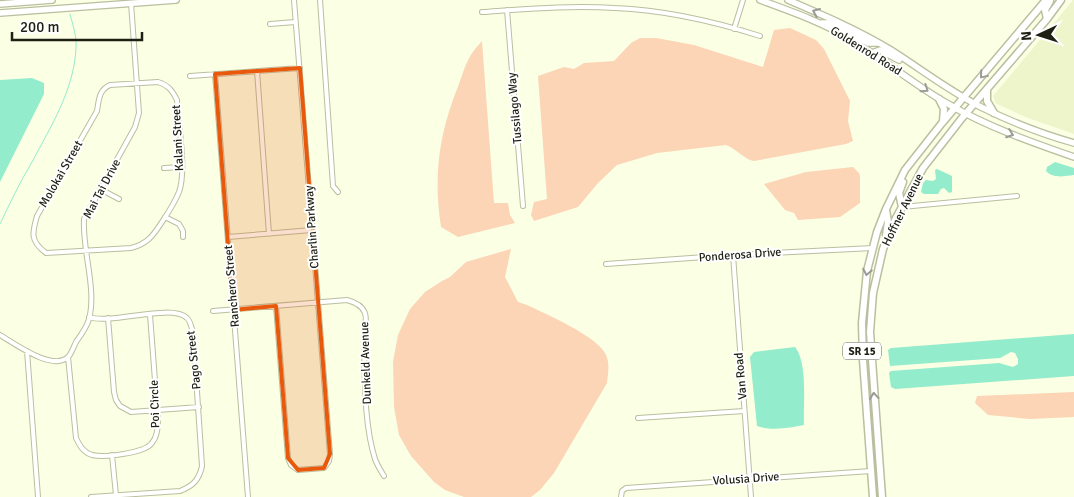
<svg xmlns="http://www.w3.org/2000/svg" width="1074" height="497" viewBox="0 0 1074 497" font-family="Signika,sans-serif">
<rect width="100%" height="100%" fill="#fbffe4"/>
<!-- built -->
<path fill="#eff5cb" d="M 1073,0 L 1074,0 L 1074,134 L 1025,117 L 995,103 L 993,96 Z"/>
<!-- green -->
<path fill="#fcd4b6" d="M 790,28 L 816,40 L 824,49 L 850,101 L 848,121 L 853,141 L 846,144 L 754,161 C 743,159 737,149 726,145 L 657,153 L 617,165 L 598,183 L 578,207 L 534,221 L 531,215 L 534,202 L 547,199 L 538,76 L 564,67 L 574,69 L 584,63 L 614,61 L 631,43 L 640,38 L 656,38 L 694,45 L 763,67 L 774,30 Z
M 482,41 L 494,203 L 508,203 L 510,215 L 515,223 L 458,237 L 441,227 C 433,175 439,133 459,84 C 466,65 467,57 482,41 Z
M 853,167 L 859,173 L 860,176 L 860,203 L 840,217 L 798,220 L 794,213 L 785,210 L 764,184 L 806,172 Z
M 511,249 L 505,277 L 518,302 L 527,305 C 546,314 599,337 606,355 C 610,364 608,373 607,383 L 554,473 L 540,490 L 531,497 L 464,497 L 445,490 L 434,482 L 411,456 L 399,435 L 394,407 L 393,362 L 398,335 L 410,309 L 425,292 L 442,281 L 450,277 L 466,262 Z
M 1074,392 L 1074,417 L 1030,419 L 988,415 L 975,403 L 977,396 Z"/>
<!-- water -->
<path fill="#93eccc" d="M 32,78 L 44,83 L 44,94 L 0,182 L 0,80 Z
M 1055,162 L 1074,168 L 1074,175 C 1064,176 1054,179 1046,171 L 1047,167 Z
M 937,169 L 952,176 L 952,192 L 949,193 L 944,188 L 941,189 L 938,194 L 924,194 L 921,192 L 923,183 L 926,180 L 933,181 L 936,179 L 935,170 Z
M 1074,334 L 1074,376 L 895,389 L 891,387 L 889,373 L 891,371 L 999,363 L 1013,367 L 1018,364 L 1018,359 L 1015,353 L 1011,352 L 1000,358 L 890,366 L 888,350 L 891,348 Z
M 795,347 C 808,363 803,404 804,425 C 790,428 771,431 757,426 L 750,357 L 754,352 Z"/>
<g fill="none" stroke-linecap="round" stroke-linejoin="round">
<!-- stream -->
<path stroke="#93eccc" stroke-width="1" d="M 0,224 C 10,203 20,182 32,162 C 51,126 74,90 76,48 C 77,37 73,26 70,14"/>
<defs>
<path id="street" d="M 320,0 L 333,186 L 338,192
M 507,10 L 523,206
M 482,12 C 526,9 571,5 615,8 C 664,10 713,21 760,36
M 270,24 L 295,22
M 734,29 L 743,0
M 257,71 L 269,234
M 215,74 L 248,497
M 190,76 L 300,68
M 158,82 C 168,85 172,90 177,100 C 178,123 187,170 179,192 C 175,202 168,213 162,222 C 153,236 147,244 131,248 L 46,253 C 30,241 32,233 37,216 L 97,111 C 99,99 99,90 110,85 Z
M 164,168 L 182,167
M 100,189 L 119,199
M 902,207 L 1017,196
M 165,217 L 179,224 L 183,231 L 183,237
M 228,237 L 312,230
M 733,255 L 751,497
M 606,264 L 733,255 L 873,248
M 276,306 L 288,458 L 291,465 L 298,470 L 324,468 L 329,461 L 330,454 L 294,0
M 213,311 L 347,300 C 355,302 362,305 365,313 C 368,323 363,334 364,344 C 365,381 364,424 375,459 C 377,465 381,471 384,476
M 89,317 C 111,325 171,303 187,318 C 191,322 191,327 193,332 L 202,466 C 199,480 193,486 180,491 L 91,497
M 108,318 L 114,392 L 116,400 L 120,406 L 131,412 L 199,407
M 0,335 C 14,343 54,373 69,356 C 72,352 74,346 76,342 C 81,335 87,327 89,319 C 97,289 82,250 84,219 L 135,127 L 139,113 L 131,3
M 27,351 L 38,497
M 68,357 L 76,438 C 80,446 83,452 92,455 C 104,458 145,453 152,443 C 157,437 158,428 158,420 L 150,315
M 638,418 L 744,411
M 112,455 L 116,495
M 621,497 L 622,491 L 626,488 L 871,471"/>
<path id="secondary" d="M 760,0 C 790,11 822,22 850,39 C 884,59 914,85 948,104 C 988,127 1031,142 1074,157
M 788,0 C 823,15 858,30 891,50 C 921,69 949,91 981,107 C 1011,122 1042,134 1074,143
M 0,4 L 52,0
M 0,13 L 176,0
M 822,23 L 829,23 L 868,43 L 878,43
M 872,53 L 880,50 L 899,60"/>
<path id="primary" d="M 1047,19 L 1045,10 L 1050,1
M 987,89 L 987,101 L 994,113
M 939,99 L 944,109 L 943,121
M 902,207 L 899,193 L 903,182
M 886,210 L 888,222 L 886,235
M 873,497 L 863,360 L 862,323 L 867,271 L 877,232 L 886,209 L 905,170 L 942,123 L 1046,0
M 882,497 L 870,332 L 873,293 L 883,249 L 895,220 L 923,168 L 962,118 L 1047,19 L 1061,0"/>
</defs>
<!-- street casing -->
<use href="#street" stroke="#bbbf9f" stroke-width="6"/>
<!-- secondary casing -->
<use href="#secondary" stroke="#bbbf9f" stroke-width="8"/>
<!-- primary casing -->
<use href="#primary" stroke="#bbbf9f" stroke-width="9"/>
<!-- street -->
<use href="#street" stroke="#fff" stroke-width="4"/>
<!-- secondary -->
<use href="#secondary" stroke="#fff" stroke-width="5.5"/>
<!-- primary -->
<use href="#primary" stroke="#fff" stroke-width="6"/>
</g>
<!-- one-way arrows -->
<defs><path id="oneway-chevron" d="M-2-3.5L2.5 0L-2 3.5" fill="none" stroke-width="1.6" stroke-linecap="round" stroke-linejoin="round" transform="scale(1.25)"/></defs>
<g stroke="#9a9b95">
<use href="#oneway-chevron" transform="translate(816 12) rotate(-157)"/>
<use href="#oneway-chevron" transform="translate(983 75) rotate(130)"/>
<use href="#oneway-chevron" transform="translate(925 89) rotate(34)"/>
<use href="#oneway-chevron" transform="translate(1010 134) rotate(20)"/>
<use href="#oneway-chevron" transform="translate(867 272) rotate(101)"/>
<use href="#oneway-chevron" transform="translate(874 396) rotate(-95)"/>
</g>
<!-- marked area -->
<path fill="#e8590c" fill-opacity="0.2" stroke="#e8590c" stroke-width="4" stroke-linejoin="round" d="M 300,68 L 330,454 L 324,468 L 298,470 L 288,458 L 276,306 L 233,310 L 215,74 Z"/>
<g text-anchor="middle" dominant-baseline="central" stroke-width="4" stroke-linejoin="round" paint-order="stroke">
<!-- shield labels -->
<rect fill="#fff" stroke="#62635a" stroke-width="1" x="843" y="342.5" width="38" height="17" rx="4"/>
<g font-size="11" font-weight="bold" fill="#1e2013">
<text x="862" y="351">SR 15</text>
</g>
<!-- street labels -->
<g font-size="12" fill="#1e2013" stroke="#fff">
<text transform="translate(866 51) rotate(32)">Goldenrod Road</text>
<text transform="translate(515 108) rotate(-95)">Tussilago Way</text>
<text transform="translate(178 138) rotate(-93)">Kalani Street</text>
<text transform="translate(61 174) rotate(-60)">Molokai Street</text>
<text transform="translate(102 189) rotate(-62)">Mai Tai Drive</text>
<text transform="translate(903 210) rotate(-64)">Hoffner Avenue</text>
<text transform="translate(312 227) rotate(-94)">Charlin Parkway</text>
<text transform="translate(740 255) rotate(-4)">Ponderosa Drive</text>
<text transform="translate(232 286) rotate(-95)">Ranchero Street</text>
<text transform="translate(194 360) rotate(-96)">Pago Street</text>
<text transform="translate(366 363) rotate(-92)">Dunkeld Avenue</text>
<text transform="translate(741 376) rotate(-95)">Van Road</text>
<text transform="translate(155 404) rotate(-92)">Poi Circle</text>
<text transform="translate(746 479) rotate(-4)">Volusia Drive</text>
</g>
</g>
<!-- north arrow -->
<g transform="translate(1039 35) rotate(266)" stroke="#ffffff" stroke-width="4" paint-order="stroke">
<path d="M0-4L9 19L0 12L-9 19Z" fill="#1e2013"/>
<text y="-8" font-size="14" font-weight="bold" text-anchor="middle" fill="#1e2013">N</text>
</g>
<!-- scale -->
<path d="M12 32v8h130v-8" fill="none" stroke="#1e2013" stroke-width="2.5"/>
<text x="20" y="32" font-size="15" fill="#1e2013" stroke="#ffffff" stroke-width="4" paint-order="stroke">200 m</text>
</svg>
